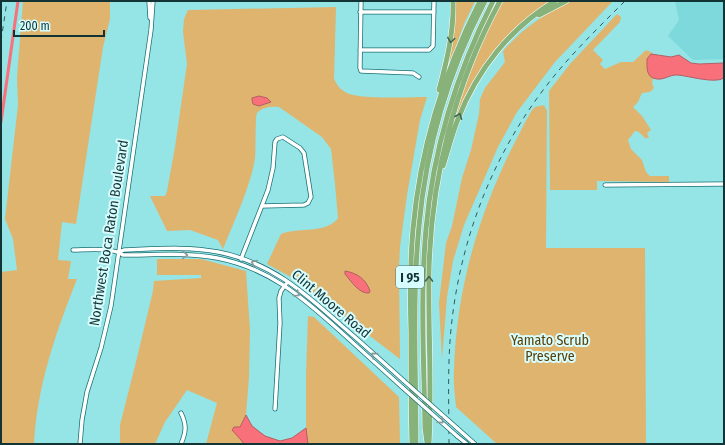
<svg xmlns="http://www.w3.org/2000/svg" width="725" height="445" viewBox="0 0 725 445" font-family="'Fira Sans Condensed',sans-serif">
<rect width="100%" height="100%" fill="#95e4e6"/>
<!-- built -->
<path fill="#7ed9dc" d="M 675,1 L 724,1 L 724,59 L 693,60 L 668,36 L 679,20 Z"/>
<!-- green -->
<path fill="#dfb46e" d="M 23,1 L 110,1 L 110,19 L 103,47 L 76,224 L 62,222 L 58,260 L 71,261 L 68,279 L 77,279 C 56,332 37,386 34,444 L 1,444 L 1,272 L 17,270 L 13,239 L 5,219 L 18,105 L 17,77 Z
M 454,1 L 475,1 L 464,24 L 451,60 L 449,60 Z
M 502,1 L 551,1 C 508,28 476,67 458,114 L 456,113 C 469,74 483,38 502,1 Z
M 572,1 L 613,1 L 555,62 L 517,112 L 498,147 L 464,225 L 453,261 L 447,297 L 442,359 L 439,303 L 446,243 L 452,226 L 462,178 L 471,150 L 479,114 L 480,99 L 485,88 L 505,62 L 503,51 C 525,27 542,15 572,1 Z
M 336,7 L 334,78 C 336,84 339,88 345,92 C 357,100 410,97 427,97 L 420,120 L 407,195 L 400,247 L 399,267 L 400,359 L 298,281 L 267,264 L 281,234 C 298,227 327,234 338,218 L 335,184 L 331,149 L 322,137 L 279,107 C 272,106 262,107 257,113 C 255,116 256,151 255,159 C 250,188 234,221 223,249 L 218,240 L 190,230 L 167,231 L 150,196 L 165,196 L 167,191 L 175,147 L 187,64 L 183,32 L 184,19 L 188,10 Z
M 617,14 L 621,17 L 620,22 L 593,50 L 603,60 L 600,64 L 605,69 L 621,62 L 633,62 L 646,50 L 653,53 L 647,59 L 649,75 L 653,78 L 652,83 L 654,88 L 650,92 L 642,93 L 638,102 L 633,107 L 642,116 L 651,130 L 647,133 L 649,138 L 645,138 L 639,132 L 635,131 L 628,140 L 631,149 L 642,160 L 646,172 L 650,176 L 669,176 L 669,182 L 597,181 L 597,190 L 550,190 L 549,91 L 570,64 Z
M 544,105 L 547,111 L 546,248 L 645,248 L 646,444 L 497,444 L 456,407 C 455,395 453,383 454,371 C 456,291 478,215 514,144 C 519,136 529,112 535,107 C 537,106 542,106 544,105 Z
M 157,259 L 201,259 L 246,271 L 250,330 L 249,377 L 246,415 L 252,426 L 265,436 L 280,441 L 292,438 L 306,428 L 306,375 L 308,316 L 314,317 L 399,397 L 400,444 L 206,444 L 217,403 L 187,390 L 165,422 L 155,444 L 120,444 L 120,425 L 135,366 L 153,291 L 154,281 L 201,278 L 201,275 L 157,275 Z"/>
<!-- water -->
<path fill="#f8717a" stroke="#b35f65" d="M 651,54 L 671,57 L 679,55 L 691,63 L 699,64 L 724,63 L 724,78 C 715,84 689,76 678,75 C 669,74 663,82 653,78 C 646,75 647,66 647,59 Z
M 259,96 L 267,98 L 271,102 L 259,106 L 253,104 L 252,100 L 252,98 Z
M 345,271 C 357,273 366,279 370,291 L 369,293 C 359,294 351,281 345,274 Z
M 246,415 L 252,426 L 265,436 L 280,441 L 292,438 L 306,428 L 308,444 L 244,444 L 241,440 L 232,430 L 234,427 L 240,427 Z"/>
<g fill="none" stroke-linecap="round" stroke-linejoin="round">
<!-- canal -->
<path stroke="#f8717a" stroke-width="3" d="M 1,122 L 18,1"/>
<defs>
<path id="minor" d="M 149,1 L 150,18
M 361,1 L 360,68 L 361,71 L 413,73 L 419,77
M 360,12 L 434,12
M 360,50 L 429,50 L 433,46 L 434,1
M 605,185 L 724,184
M 73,250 C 86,250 112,247 123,255 C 154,255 186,252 217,258 C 269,268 302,297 340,331 C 361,350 382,369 403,388
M 119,252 L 124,250 C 155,249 187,246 218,252 C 270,262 304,292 342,326 C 363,344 383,362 404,381
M 241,259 L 268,190 L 273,168 L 275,142 L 277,139 L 283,137 L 300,148 L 304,153 L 311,197 L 308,203 L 304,205 L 262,206
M 275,409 L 280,323 L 279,298 L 281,291 L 286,284
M 457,428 L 475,444
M 457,436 L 467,444
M 80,444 L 82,420 L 87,392 L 101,348 L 111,306 L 151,30 L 153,1
M 181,444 C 186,432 187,425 181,413"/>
<path id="highway" d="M 539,15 L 566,1
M 439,90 C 447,60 454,32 453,1
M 443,166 C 448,150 452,134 458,119 C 477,70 510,28 555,1
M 427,443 L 425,428 C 424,362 420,295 426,229 C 433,149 457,72 493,1
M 412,444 C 411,407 411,369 411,332 C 410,298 410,263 413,229 C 420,150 444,72 480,1
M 416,444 C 416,372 412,298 419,226 C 426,148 449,70 485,1
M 429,444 C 432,387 428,329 429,271 C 431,177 455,84 500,1"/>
</defs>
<!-- minor casing -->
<use href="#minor" stroke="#176f72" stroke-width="5"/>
<!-- highway casing -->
<use href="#highway" stroke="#fff" stroke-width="6"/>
<!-- minor -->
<use href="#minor" stroke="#fff" stroke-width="3.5"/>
<!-- highway -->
<use href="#highway" stroke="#87b37a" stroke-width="5"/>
<!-- rail -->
<path stroke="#315c5d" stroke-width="1" stroke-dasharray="5 5" stroke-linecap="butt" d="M 1,41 L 7,1
M 449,444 C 449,403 447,361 452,320 C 462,235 494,153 547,85 C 570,55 598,28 625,1"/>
<defs>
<path id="minor-bridge" d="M 404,381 L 457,428
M 403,388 L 457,436"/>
</defs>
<!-- minor-bridge casing -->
<use href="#minor-bridge" stroke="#176f72" stroke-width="5" stroke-linecap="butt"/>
<!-- minor-bridge -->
<use href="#minor-bridge" stroke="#fff" stroke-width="3.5"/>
</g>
<!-- one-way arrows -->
<defs><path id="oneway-chevron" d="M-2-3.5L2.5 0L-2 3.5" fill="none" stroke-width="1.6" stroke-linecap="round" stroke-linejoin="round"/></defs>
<g stroke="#416751">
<use href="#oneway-chevron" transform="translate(451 40) rotate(98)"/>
<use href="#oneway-chevron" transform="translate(459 116) rotate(-68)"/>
<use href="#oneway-chevron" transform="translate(429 279) rotate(-89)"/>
</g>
<g stroke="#899a9a">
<use href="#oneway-chevron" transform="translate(185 255) rotate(2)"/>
<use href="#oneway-chevron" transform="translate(254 263) rotate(-158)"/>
<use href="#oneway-chevron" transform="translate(297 294) rotate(37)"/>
<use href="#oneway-chevron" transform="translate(374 355) rotate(-138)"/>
<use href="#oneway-chevron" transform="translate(441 421) rotate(42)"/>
</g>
<g text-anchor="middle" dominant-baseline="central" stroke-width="4" stroke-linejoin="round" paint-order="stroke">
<!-- shield labels -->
<rect fill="#d7fdfe" stroke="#4e7071" stroke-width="1" x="396" y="266" width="28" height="22" rx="3"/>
<g font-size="13" font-weight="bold" fill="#133435">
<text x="410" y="277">I 95</text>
</g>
<!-- street labels -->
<g font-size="14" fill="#133435" stroke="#d7fdfe">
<text transform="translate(109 233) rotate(-81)">Northwest Boca Raton Boulevard</text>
<text transform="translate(331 304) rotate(40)">Clint Moore Road</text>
</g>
<!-- park labels -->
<g font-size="14" fill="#5a3e04" stroke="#d7fdfe">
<text x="550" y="340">Yamato Scrub<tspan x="550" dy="16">Preserve</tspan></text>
</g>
</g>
<!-- border -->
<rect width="725" height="445" fill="none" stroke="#133435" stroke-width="4"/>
<!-- scale -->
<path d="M14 30v6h90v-6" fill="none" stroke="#133435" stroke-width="2"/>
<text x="20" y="30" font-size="12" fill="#133435" stroke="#d7fdfe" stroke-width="3" paint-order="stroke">200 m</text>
</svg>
